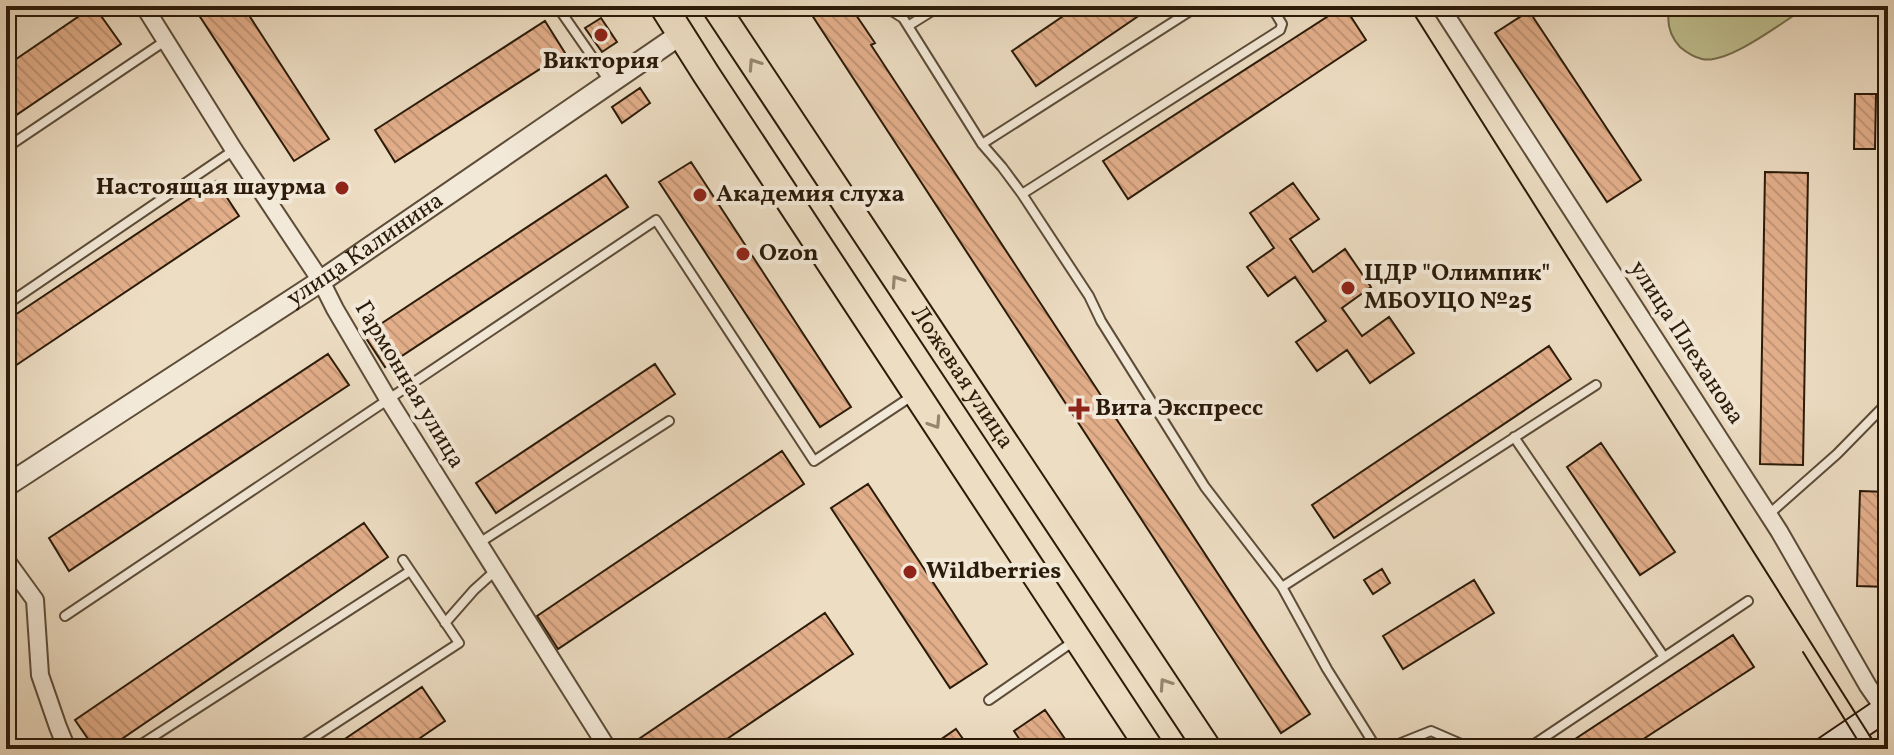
<svg xmlns="http://www.w3.org/2000/svg" width="1894" height="755" viewBox="0 0 1894 755" font-family="Vollkorn,serif">
<defs>
<pattern id="building-back-hatch" width="6" height="6" patternUnits="userSpaceOnUse" patternTransform="scale(2)"><rect width="6" height="6" fill="#e3af8b"/><path d="M-1 5l2 2M0 0l6 6M5-1l2 2" fill="none" stroke="#c39677"/></pattern>
</defs>
<rect width="100%" height="100%" fill="#edddc3"/>
<filter id="stains"><feTurbulence type="fractalNoise" baseFrequency=".0025" numOctaves="4"/><feColorMatrix values="0 0 0 0 .2 0 0 0 0 .09 0 0 0 0 .02 0 0 0 .5 -.17"/></filter>
<radialGradient id="worn" r=".72"><stop offset=".6" stop-color="#630" stop-opacity="0"/><stop offset="1" stop-color="#630" stop-opacity=".3"/></radialGradient>
<!-- garden -->
<path fill="#bfbf8f" stroke="#756d4c" stroke-width="2" d="M 1670,6 L 1808,6 C 1784,21 1728,65 1702,59 C 1693,57 1686,52 1680,47 C 1669,35 1666,21 1670,6 Z"/>
<!-- building -->
<path fill="url(#building-back-hatch)" stroke="#2b1b09" stroke-width="2" d="M 94,6 L 121,44 L 6,122 L 6,66 Z
M 193,6 L 243,6 L 329,139 L 294,161 Z
M 806,6 L 850,6 L 875,43 L 871,45 L 1310,714 L 1281,733 Z
M 1078,6 L 1153,6 L 1036,86 L 1012,51 Z
M 1344,6 L 1366,40 L 1128,199 L 1103,161 Z
M 1529,11 L 1641,180 L 1607,202 L 1495,33 Z
M 601,18 L 617,42 L 602,52 L 585,28 Z
M 545,21 L 565,53 L 395,162 L 375,130 Z
M 640,88 L 650,103 L 622,123 L 612,107 Z
M 1855,94 L 1876,94 L 1875,149 L 1854,149 Z
M 691,162 L 851,407 L 820,427 L 659,182 Z
M 1765,172 L 1808,173 L 1803,465 L 1760,464 Z
M 606,175 L 628,207 L 385,367 L 364,335 Z
M 216,181 L 239,216 L 6,372 L 6,321 Z
M 1293,183 L 1319,219 L 1290,239 L 1313,272 L 1345,249 L 1371,287 L 1342,308 L 1362,336 L 1389,317 L 1414,353 L 1370,383 L 1347,350 L 1317,371 L 1296,342 L 1326,321 L 1295,277 L 1268,296 L 1247,267 L 1274,248 L 1250,213 Z
M 1549,346 L 1571,379 L 1334,538 L 1312,505 Z
M 328,354 L 349,385 L 69,571 L 49,538 Z
M 655,364 L 675,394 L 496,513 L 476,483 Z
M 1601,443 L 1675,552 L 1640,575 L 1567,467 Z
M 782,451 L 804,484 L 558,649 L 537,616 Z
M 868,484 L 987,664 L 950,688 L 831,508 Z
M 1860,491 L 1888,492 L 1888,587 L 1857,586 Z
M 364,523 L 388,557 L 107,749 L 95,749 L 75,720 Z
M 1382,569 L 1390,583 L 1373,594 L 1364,580 Z
M 1474,580 L 1494,613 L 1403,669 L 1383,636 Z
M 825,613 L 853,654 L 712,749 L 624,749 Z
M 1733,635 L 1754,667 L 1628,749 L 1560,749 Z
M 422,687 L 445,721 L 404,749 L 330,749 Z
M 1045,710 L 1072,749 L 1026,749 L 1014,731 Z
M 956,729 L 970,749 L 927,749 Z"/>
<g fill="none" stroke-linecap="round" stroke-linejoin="round">
<defs>
<path id="service" d="M 520,6 L 522,6
M 557,6 L 609,81
M 884,6 L 903,18 L 982,144 L 1002,167 L 1022,194 L 1089,296 L 1101,321 L 1205,487 L 1282,587 L 1327,669 L 1377,749
M 908,26 L 940,6
M 982,144 L 1198,6
M 6,148 L 165,41
M 1022,194 L 1280,30 L 1282,24 L 1271,6
M 6,305 L 234,150
M 1514,437 L 1664,657
M 1768,515 L 1837,454 L 1888,402
M 479,543 L 669,421
M 1282,587 L 1596,385
M 65,616 L 656,220 L 814,461 L 912,396
M 445,623 L 474,590 L 495,571
M 989,700 L 1074,641
M 1860,729 L 1872,749
M 134,749 L 410,571
M 296,749 L 459,643 L 403,560
M 1386,749 L 1431,731 L 1461,744 L 1465,749
M 1527,749 L 1748,601"/>
<path id="minor" d="M 144,6 L 234,150 L 321,281 L 335,309 L 388,399 L 608,749
M 1440,6 L 1779,531 L 1868,686 L 1884,709
M 6,560 L 35,600 L 40,675 L 58,727 L 67,749"/>
<g id="tertiary">
<path id="s1" d="M 6,486 L 321,281 L 681,34"/>
</g>
<path id="secondary" d="M 1826,749 L 1888,707"/>
<g id="primary">
<path d="M 663,6 L 706,74 L 1150,749"/>
<path id="s2" d="M 715,6 L 1208,749"/>
</g>
</defs>
<!-- service casing -->
<use href="#service" stroke="#5c4c38" stroke-width="12"/>
<!-- minor casing -->
<use href="#minor" stroke="#5c4c38" stroke-width="20"/>
<!-- tertiary casing -->
<use href="#tertiary" stroke="#5c4c38" stroke-width="24"/>
<!-- secondary casing -->
<use href="#secondary" stroke="#2b1b09" stroke-width="28"/>
<!-- primary casing -->
<use href="#primary" stroke="#2b1b09" stroke-width="30"/>
<!-- service -->
<use href="#service" stroke="#f3e9d8" stroke-width="8"/>
<!-- minor -->
<use href="#minor" stroke="#f3e9d8" stroke-width="16"/>
<!-- tertiary -->
<use href="#tertiary" stroke="#f3e9d8" stroke-width="20"/>
<!-- secondary -->
<use href="#secondary" stroke="#f3e9d8" stroke-width="24"/>
<!-- primary -->
<use href="#primary" stroke="#edddc3" stroke-width="26"/>
<!-- tram -->
<path stroke="#2b1b09" stroke-width="2" d="M 1409,6 L 1878,749
M 1803,652 L 1863,749"/>
</g>
<!-- one-way arrows -->
<defs><path id="oneway-chevron" d="M-2-3.5L2.5 0L-2 3.5" fill="none" stroke-width="1.6" stroke-linecap="round" stroke-linejoin="round" transform="scale(2)"/></defs>
<g stroke="#96866f">
<use href="#oneway-chevron" transform="translate(754 64) rotate(-124)"/>
<use href="#oneway-chevron" transform="translate(897 281) rotate(-124)"/>
<use href="#oneway-chevron" transform="translate(935 423) rotate(57)"/>
<use href="#oneway-chevron" transform="translate(1165 684) rotate(-124)"/>
</g>
<!-- markers -->
<g fill="#8f2418" stroke="#f3e9d8" stroke-width="3">
<circle cx="601" cy="35" r="8"/>
<circle cx="342" cy="188" r="8"/>
<circle cx="700" cy="195" r="8"/>
<circle cx="743" cy="254" r="8"/>
<circle cx="1348" cy="288" r="8"/>
<path d="M1075 397h8v8h8v8h-8v8h-8v-8h-8v-8h8z"/>
<circle cx="910" cy="572" r="8"/>
</g>
<g text-anchor="middle" dominant-baseline="central" stroke-width="8" stroke-linejoin="round" paint-order="stroke">
<!-- poi labels -->
<g font-size="24" font-weight="bold" fill="#2b1b09" stroke="#f3e9d8" text-anchor="start">
<text x="601" y="62" text-anchor="middle">Виктория</text>
<text x="326" y="188" text-anchor="end">Настоящая шаурма</text>
<text x="716" y="195">Академия слуха</text>
<text x="759" y="254">Ozon</text>
<text x="1364" y="274">ЦДР "Олимпик"<tspan x="1364" dy="28">МБОУЦО №25</tspan></text>
<text x="1095" y="409">Вита Экспресс</text>
<text x="926" y="572">Wildberries</text>
</g>
<!-- street labels -->
<g font-size="24" fill="#2b1b09" stroke="#f3e9d8">
<text stroke="none"><textPath href="#s1" startOffset="430">улица Калинина</textPath></text>
<text transform="translate(1686 343) rotate(57)">улица Плеханова</text>
<text stroke="none"><textPath href="#s2" startOffset="446">Ложевая улица</textPath></text>
<text transform="translate(409 385) rotate(59)">Гармонная улица</text>
</g>
</g>
<!-- margin -->
<rect width="1894" height="755" fill="none" stroke="#edddc3" stroke-width="32"/>
<rect x="8" y="8" width="1878" height="739" fill="none" stroke="#2b1b09" stroke-width="4"/>
<rect x="16" y="16" width="1862" height="723" fill="none" stroke="#2b1b09" stroke-width="2"/>
<rect width="100%" height="100%" filter="url(#stains)"/>
<rect width="100%" height="100%" fill="url(#worn)"/>
</svg>
